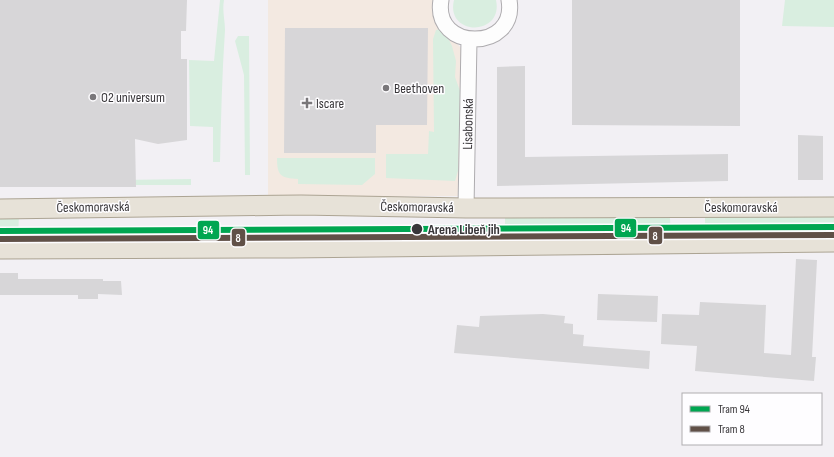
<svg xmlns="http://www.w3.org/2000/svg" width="834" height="457" viewBox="0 0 834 457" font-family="'Sofia Sans Condensed',sans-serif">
<rect width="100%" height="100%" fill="#f2f0f4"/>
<!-- commercial -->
<path fill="#f3e9e1" d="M 268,0 L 435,0 L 434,19 L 462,49 L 460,196 L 268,197 Z"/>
<!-- green -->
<path fill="#d9eee0" d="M 220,0 L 224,0 C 222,11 225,20 225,30 C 222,74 221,118 220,162 L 213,162 L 213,127 L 190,126 L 189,60 L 214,61 Z
M 454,0 L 496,0 C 504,37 445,36 454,0 Z
M 785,0 L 834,0 L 834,27 L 782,26 Z
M 440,29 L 446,34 L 452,46 L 456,61 L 455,77 L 460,91 L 458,171 L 455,181 L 386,178 L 386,154 L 428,154 L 429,131 L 434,132 L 433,39 L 436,30 Z
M 238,36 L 249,36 L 250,175 L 245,175 L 244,75 L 235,41 Z
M 277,158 L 375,158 L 375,174 L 362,185 L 298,184 L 298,179 C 281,178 277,176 277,158 Z
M 191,179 L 191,185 L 119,185 L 119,180 Z
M 19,217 L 18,236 L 0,236 L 0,218 Z
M 705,217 L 834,217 L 834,235 L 705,235 Z
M 505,218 L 670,218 L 671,236 L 505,237 Z"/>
<!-- building -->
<path fill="#d7d6d8" d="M 0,0 L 187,0 L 186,31 L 181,31 L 181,59 L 187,59 L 187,140 L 158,144 L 135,139 L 136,187 L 0,187 Z
M 572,0 L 740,0 L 740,126 L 572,125 Z
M 285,28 L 428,28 L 427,125 L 376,125 L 376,153 L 284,153 Z
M 525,66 L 525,157 L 728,154 L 728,181 L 497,186 L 497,67 Z
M 798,135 L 823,136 L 823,180 L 798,180 Z
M 796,259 L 817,260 L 812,357 L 816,357 L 814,381 L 695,371 L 697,346 L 661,344 L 662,314 L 699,315 L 700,302 L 766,305 L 764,353 L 791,355 Z
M 0,273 L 18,273 L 18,279 L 103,279 L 103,281 L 121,281 L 122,295 L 98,294 L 98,299 L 78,299 L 78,295 L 0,295 Z
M 598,294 L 658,296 L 657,322 L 597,320 Z
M 543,314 L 565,316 L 564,323 L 573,324 L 573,334 L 584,335 L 583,346 L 650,351 L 649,369 L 454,353 L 457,325 L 479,327 L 480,316 Z"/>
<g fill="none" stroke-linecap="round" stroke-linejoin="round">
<defs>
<path id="minor" d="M 441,0 C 432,52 518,52 509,0
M 466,208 L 469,40"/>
<path id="major" d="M 0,209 L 301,205 L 466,208 L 834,207
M 0,249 L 290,248 L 834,242"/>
</defs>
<!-- minor casing -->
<use href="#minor" stroke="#aeacaf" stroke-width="17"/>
<!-- major casing -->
<use href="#major" stroke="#aca493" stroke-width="21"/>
<!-- minor -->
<use href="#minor" stroke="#fdfdfd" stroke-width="15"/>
<!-- major -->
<use href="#major" stroke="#e7e2d8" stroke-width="19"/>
<defs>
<path id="tram-1" d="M 0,231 L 834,227"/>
<path id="tram-2" d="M 0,239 L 834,235"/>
</defs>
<!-- tram-1 casing -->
<use href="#tram-1" stroke="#fefdff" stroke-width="9"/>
<!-- tram-2 casing -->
<use href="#tram-2" stroke="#fefdff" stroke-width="9"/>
<!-- tram-1 -->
<use href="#tram-1" stroke="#00a651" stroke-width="6"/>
<!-- tram-2 -->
<use href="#tram-2" stroke="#605047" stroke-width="6"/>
</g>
<!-- markers -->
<g fill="#79777a" stroke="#fefdff" stroke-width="1.5">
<circle cx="386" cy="88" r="4"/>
<circle cx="93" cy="97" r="4"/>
<path d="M305 97h4v4h4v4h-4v4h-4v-4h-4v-4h4z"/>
</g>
<circle fill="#383639" stroke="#fefdff" stroke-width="1.5" cx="417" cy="229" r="6"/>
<g text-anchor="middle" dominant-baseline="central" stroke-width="3" stroke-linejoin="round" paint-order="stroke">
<!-- poi labels -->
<g font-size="14" fill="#383639" stroke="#fefdff" text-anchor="start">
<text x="394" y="88">Beethoven</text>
<text x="101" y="97">O2 universum</text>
<text x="316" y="103">Iscare</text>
</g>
<!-- street labels -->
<g font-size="14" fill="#383639" stroke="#fefdff">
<text transform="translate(468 124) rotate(-89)">Lisabonská</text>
<text transform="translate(93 207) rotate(-1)">Českomoravská</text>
<text transform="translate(417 207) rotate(1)">Českomoravská</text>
<text x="741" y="207">Českomoravská</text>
</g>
<!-- stop labels -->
<g font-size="14" font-weight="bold" fill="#383639" stroke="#fefdff" text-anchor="start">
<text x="428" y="229">Arena Libeň jih</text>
</g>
</g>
<g stroke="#fefdff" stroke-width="1.5">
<rect x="614" y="218" width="23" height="20" rx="4" fill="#00a651"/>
<rect x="197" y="220" width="23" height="20" rx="4" fill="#00a651"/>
<rect x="648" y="226" width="15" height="19" rx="4" fill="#605047"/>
<rect x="231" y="228" width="15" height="19" rx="4" fill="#605047"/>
</g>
<g font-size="11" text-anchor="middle" font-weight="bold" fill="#fff">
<text x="626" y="232">94</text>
<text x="208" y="234">94</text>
<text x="655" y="240">8</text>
<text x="238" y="242">8</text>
</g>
<!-- legend -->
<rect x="682" y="393" width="140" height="52" fill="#fefdff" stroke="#afadb0"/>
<rect x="690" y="406" width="20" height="6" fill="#00a651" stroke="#afadb0"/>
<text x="718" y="413" font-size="12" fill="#383639">Tram 94</text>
<rect x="690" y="426" width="20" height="6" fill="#605047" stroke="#afadb0"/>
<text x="718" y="433" font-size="12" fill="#383639">Tram 8</text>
</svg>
